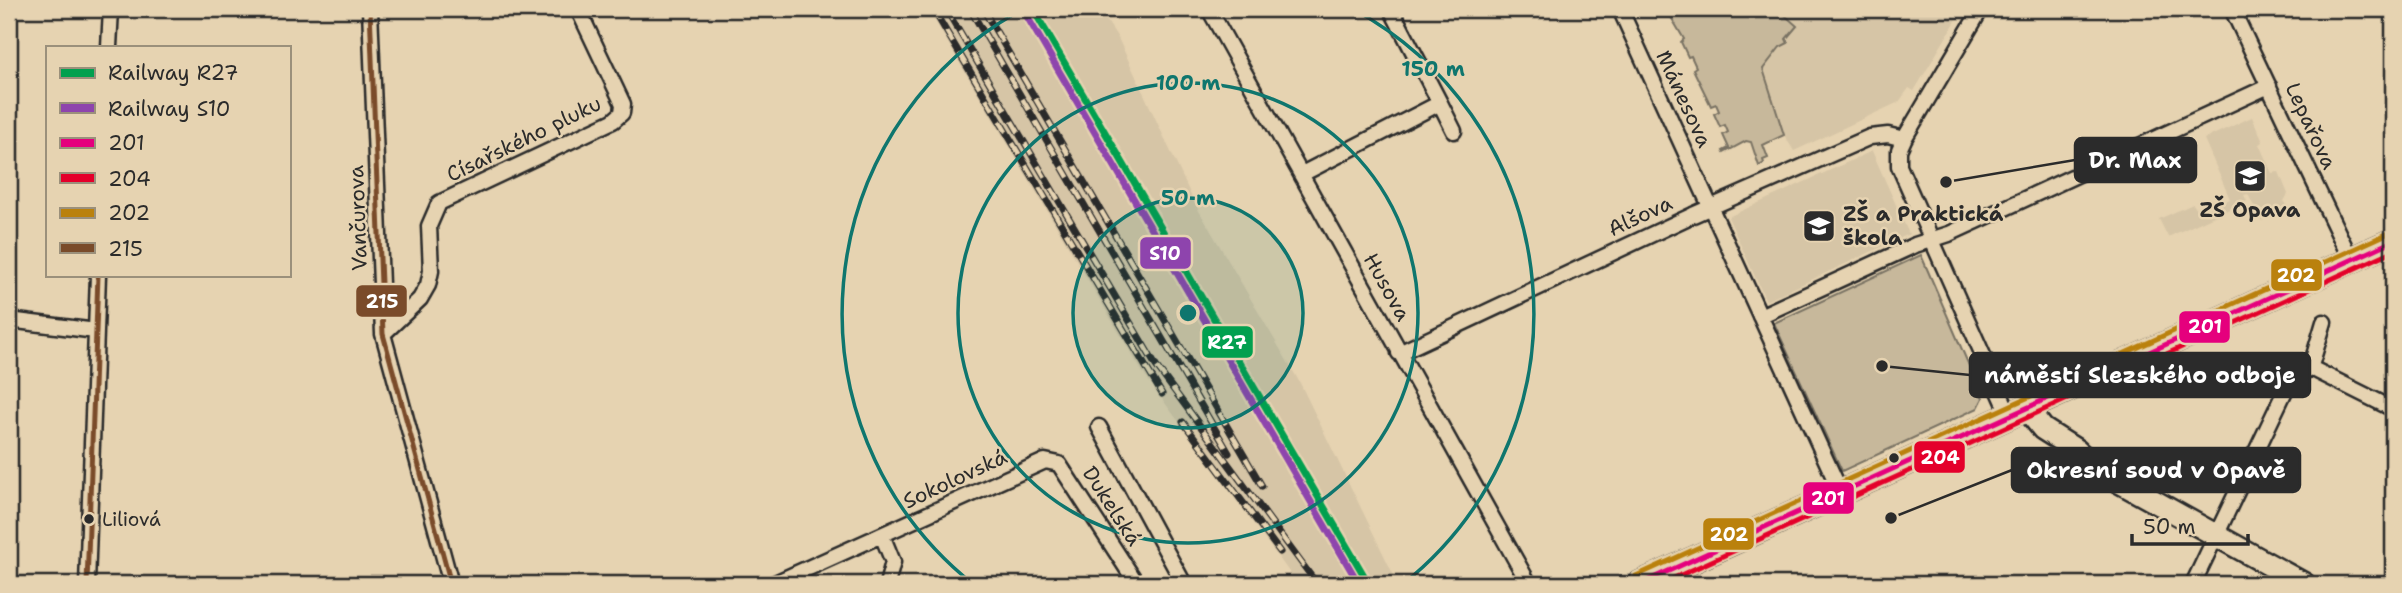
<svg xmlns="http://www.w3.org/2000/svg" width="2402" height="593" viewBox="0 0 2402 593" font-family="'Shantell Sans',sans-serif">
<rect width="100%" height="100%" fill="#e6d3b1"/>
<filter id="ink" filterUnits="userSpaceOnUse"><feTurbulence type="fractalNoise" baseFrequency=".0143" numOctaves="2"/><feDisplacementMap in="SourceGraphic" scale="14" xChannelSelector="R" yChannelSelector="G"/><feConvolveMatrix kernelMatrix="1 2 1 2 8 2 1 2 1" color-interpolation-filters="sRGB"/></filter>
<g filter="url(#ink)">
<!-- built -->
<path fill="#d6c5a6" d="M 928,9 L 1099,9 L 1118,38 L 1195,204 L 1300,383 L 1398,584 L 1298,584 L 1143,373 Z
M 1778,9 L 1963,9 L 1914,91 L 1909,88 L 1899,102 L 1794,151 L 1784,135 L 1763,69 L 1796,26 Z
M 2252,117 L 2263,142 L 2259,144 L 2269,167 L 2272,173 L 2279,172 L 2288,194 L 2284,201 L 2288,210 L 2261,221 L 2248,194 L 2244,195 L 2247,201 L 2168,237 L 2159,219 L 2193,204 L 2199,213 L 2230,199 L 2204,139 Z
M 1872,151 L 1909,234 L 1766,301 L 1728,217 Z"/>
<!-- green -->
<path fill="#c7b89b" stroke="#797263" stroke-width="2" d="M 1671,9 L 1778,9 L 1797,26 L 1786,39 L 1788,43 L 1780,47 L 1763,69 L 1784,135 L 1763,145 L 1768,158 L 1763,160 L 1764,163 L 1759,166 L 1751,142 L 1746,141 L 1724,153 L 1723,151 L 1729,148 L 1723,135 L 1728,132 L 1725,125 L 1720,127 L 1714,114 L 1719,111 L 1716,104 L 1711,106 L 1693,69 L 1696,67 L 1691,56 L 1688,57 L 1681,42 L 1684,39 L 1671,17 L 1674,15 Z
M 1921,255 L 1983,398 L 1978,408 L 1842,471 L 1774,323 Z"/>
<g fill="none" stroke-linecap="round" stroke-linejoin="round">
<defs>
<path id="street" d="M 370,9 L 383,334 L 451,584
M 1209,9 L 1529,584
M 1620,9 L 1841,493
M 1981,9 L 1904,139 L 1899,150 L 1899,166 L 2010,416
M 2232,9 L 2351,260
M 109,47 L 111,9
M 1440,103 L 1454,131
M 1302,174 L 1440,103 L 1391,9
M 1760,316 L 1915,245 L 1949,234 L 2269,86
M 9,320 L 96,331
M 383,334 L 420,299 L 428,285 L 431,271 L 429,226 L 439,203 L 613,121 L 622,113 L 623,104 L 578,9
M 1399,353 L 1693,215 L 1870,137 L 1888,135 L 1904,139
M 2310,369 L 2324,322
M 1099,427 L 1184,584
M 882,535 L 893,562 L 887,584
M 87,584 L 98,275
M 773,584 L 1045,461 L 1059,464 L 1137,584
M 2193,584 L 2293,374 L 2302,369 L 2315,370 L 2393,409"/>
<path id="secondary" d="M 2026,408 L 2043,429 L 2076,450 L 2096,469 L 2304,584"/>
<path id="primary" d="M 1640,584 L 2393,241"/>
</defs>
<!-- street casing -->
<use href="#street" stroke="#2b2b2b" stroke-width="19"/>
<!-- secondary casing -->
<use href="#secondary" stroke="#2b2b2b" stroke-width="26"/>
<!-- primary casing -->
<use href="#primary" stroke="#2b2b2b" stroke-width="28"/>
<!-- street -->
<use href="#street" stroke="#e6d3b1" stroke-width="14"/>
<!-- secondary -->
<use href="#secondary" stroke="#e6d3b1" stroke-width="21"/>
<!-- primary -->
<use href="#primary" stroke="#e6d3b1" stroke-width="23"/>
<defs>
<path id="rail" d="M 933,9 L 1162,394
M 946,9 L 1156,366 L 1317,584
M 970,9 L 1229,453
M 983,9 L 1262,486
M 1183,422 L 1280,552"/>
</defs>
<!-- rail casing -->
<use href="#rail" stroke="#2b2b2b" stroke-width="7"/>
<!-- rail -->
<use href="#rail" stroke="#e6d3b1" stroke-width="4.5" stroke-dasharray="13" stroke-linecap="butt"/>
<defs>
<path id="bus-1" d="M 1640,584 L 2393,241"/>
<path id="bus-2" d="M 1661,584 L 2393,251"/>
<path id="bus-3" d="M 1636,576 L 2389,233"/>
<path id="bus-4" d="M 370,9 L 383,334 L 451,584
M 87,584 L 98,275"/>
</defs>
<!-- bus-1 casing -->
<use href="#bus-1" stroke="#e6d3b1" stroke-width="10"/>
<!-- bus-2 casing -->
<use href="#bus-2" stroke="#e6d3b1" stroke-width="10"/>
<!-- bus-3 casing -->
<use href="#bus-3" stroke="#e6d3b1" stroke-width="10"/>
<!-- bus-4 casing -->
<use href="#bus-4" stroke="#e6d3b1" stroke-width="10"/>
<!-- bus-1 -->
<use href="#bus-1" stroke="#e5007d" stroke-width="5"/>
<!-- bus-2 -->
<use href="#bus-2" stroke="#e4002b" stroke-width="5"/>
<!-- bus-3 -->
<use href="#bus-3" stroke="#ba810d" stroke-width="5"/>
<!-- bus-4 -->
<use href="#bus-4" stroke="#7a4b2a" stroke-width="5"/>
<defs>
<path id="rail-1" d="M 1033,9 L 1369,584"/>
<path id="rail-2" d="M 1025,13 L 1359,584"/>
</defs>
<!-- rail-1 casing -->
<use href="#rail-1" stroke="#e6d3b1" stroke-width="12"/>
<!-- rail-2 casing -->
<use href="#rail-2" stroke="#e6d3b1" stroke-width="12"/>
<!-- rail-1 -->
<use href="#rail-1" stroke="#02a04f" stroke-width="7"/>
<!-- rail-2 -->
<use href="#rail-2" stroke="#8e44ad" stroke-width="7"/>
</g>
</g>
<!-- distance rings -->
<circle cx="1188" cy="313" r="115" fill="#0f766e" fill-opacity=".12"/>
<g fill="none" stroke="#0f766e" stroke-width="3.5">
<circle cx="1188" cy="313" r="115"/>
<circle cx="1188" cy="313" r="230"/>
<path d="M973 584A346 346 0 0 1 1023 9M1353 9A346 346 0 0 1 1403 584"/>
</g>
<!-- icons -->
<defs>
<symbol id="school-square" viewBox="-11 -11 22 22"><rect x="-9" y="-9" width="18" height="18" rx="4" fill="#2b2b2b" stroke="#e6d3b1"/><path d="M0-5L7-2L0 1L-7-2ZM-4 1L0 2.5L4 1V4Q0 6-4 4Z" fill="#fff"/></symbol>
</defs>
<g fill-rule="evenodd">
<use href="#school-square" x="2231" y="157" width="38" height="38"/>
<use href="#school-square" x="1800" y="207" width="38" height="38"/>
</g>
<!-- markers -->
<g fill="#2b2b2b" stroke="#e6d3b1" stroke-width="2.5">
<circle cx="1894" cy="458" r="6"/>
<circle cx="89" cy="519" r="6"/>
</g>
<g text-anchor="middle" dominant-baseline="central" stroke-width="5" stroke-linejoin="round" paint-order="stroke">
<!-- bus labels -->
<g font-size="19" fill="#2b2b2b" stroke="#e6d3b1" text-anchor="start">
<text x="102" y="519">Liliová</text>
</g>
<!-- street labels -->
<g font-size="21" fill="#2b2b2b" stroke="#e6d3b1">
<text transform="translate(1684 99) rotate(65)">Mánesova</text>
<text transform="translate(2311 126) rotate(65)">Lepařova</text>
<text transform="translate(524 139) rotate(-26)">Císařského pluku</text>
<text transform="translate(1640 216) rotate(-25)">Alšova</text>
<text transform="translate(358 218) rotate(-92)">Vančurova</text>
<text transform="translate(1387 287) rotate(61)">Husova</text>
<text transform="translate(955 479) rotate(-25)">Sokolovská</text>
<text transform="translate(1112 506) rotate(57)">Dukelská</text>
</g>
<!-- poi labels -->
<g font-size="21" font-weight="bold" fill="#2b2b2b" stroke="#e6d3b1">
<text x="2250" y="210">ZŠ Opava</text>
<text x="1843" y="214" text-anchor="start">ZŠ a Praktická<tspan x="1843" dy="24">škola</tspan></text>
</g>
</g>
<circle cx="1188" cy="313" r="10" fill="#0f766e" stroke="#e6d3b1" stroke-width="3.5"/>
<g font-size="21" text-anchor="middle" font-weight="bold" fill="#0f766e" stroke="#e6d3b1" stroke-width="5" stroke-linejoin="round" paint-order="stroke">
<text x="1433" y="76">150 m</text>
<text x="1188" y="90">100 m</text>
<text x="1188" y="205">50 m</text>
</g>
<!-- callouts -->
<path fill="none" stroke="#2b2b2b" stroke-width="2.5" d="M1946 182L2075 160M1882 366L1970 375M1891 518L2012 470"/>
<g fill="#2b2b2b" stroke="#e6d3b1" stroke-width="2.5">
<circle cx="1946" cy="182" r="7"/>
<circle cx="1882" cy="366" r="7"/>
<circle cx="1891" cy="518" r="7"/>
</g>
<g fill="#2b2b2b" stroke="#2b2b2b" stroke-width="2.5">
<rect x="2075" y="138" width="121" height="44" rx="7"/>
<rect x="1970" y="353" width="340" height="44" rx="7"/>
<rect x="2012" y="448" width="288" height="44" rx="7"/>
</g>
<g font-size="23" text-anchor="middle" font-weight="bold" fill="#fff">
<text x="2135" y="168">Dr. Max</text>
<text x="2140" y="383">náměstí Slezského odboje</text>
<text x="2156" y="478">Okresní soud v Opavě</text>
</g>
<g stroke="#e6d3b1" stroke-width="2.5">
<rect x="1139" y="236" width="53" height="34" rx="7" fill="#8e44ad"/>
<rect x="2270" y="258" width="53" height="34" rx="7" fill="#ba810d"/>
<rect x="355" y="284" width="53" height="34" rx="7" fill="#7a4b2a"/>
<rect x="2178" y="310" width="53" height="34" rx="7" fill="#e5007d"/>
<rect x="1201" y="325" width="53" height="34" rx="7" fill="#02a04f"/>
<rect x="1913" y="440" width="53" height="34" rx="7" fill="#e4002b"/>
<rect x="1802" y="481" width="53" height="34" rx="7" fill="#e5007d"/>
<rect x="1702" y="517" width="53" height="34" rx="7" fill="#ba810d"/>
</g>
<g font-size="19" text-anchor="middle" font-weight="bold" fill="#fff">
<text x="1165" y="260">S10</text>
<text x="2296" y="282">202</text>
<text x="382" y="308">215</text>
<text x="2205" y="333">201</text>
<text x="1227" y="349">R27</text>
<text x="1940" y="464">204</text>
<text x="1828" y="505">201</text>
<text x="1729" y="541">202</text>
</g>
<!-- margin -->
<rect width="2402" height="593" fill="none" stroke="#e6d3b1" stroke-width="35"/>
<rect x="18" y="18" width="2367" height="558" fill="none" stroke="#2b2b2b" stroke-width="2.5" filter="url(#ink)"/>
<!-- legend -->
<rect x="46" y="46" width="245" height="231" fill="#e6d3b1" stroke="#9b907b" stroke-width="2"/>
<rect x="60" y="68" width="35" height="10" fill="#02a04f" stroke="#9b907b" stroke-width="2"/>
<text x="108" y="80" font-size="21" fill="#2b2b2b">Railway R27</text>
<rect x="60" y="103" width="35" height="10" fill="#8e44ad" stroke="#9b907b" stroke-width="2"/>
<text x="108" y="116" font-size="21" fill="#2b2b2b">Railway S10</text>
<rect x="60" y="138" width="35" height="10" fill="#e5007d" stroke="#9b907b" stroke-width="2"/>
<text x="108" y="150" font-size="21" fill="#2b2b2b">201</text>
<rect x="60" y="173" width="35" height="10" fill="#e4002b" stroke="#9b907b" stroke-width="2"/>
<text x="108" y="186" font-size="21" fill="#2b2b2b">204</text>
<rect x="60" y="208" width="35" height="10" fill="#ba810d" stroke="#9b907b" stroke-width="2"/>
<text x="108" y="220" font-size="21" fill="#2b2b2b">202</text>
<rect x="60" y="243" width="35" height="10" fill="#7a4b2a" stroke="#9b907b" stroke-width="2"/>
<text x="108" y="256" font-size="21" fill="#2b2b2b">215</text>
<!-- scale -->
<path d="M2132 534v10h116v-10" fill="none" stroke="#2b2b2b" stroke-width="3.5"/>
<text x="2143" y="534" font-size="21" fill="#2b2b2b" stroke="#e6d3b1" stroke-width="5" paint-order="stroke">50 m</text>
</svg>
